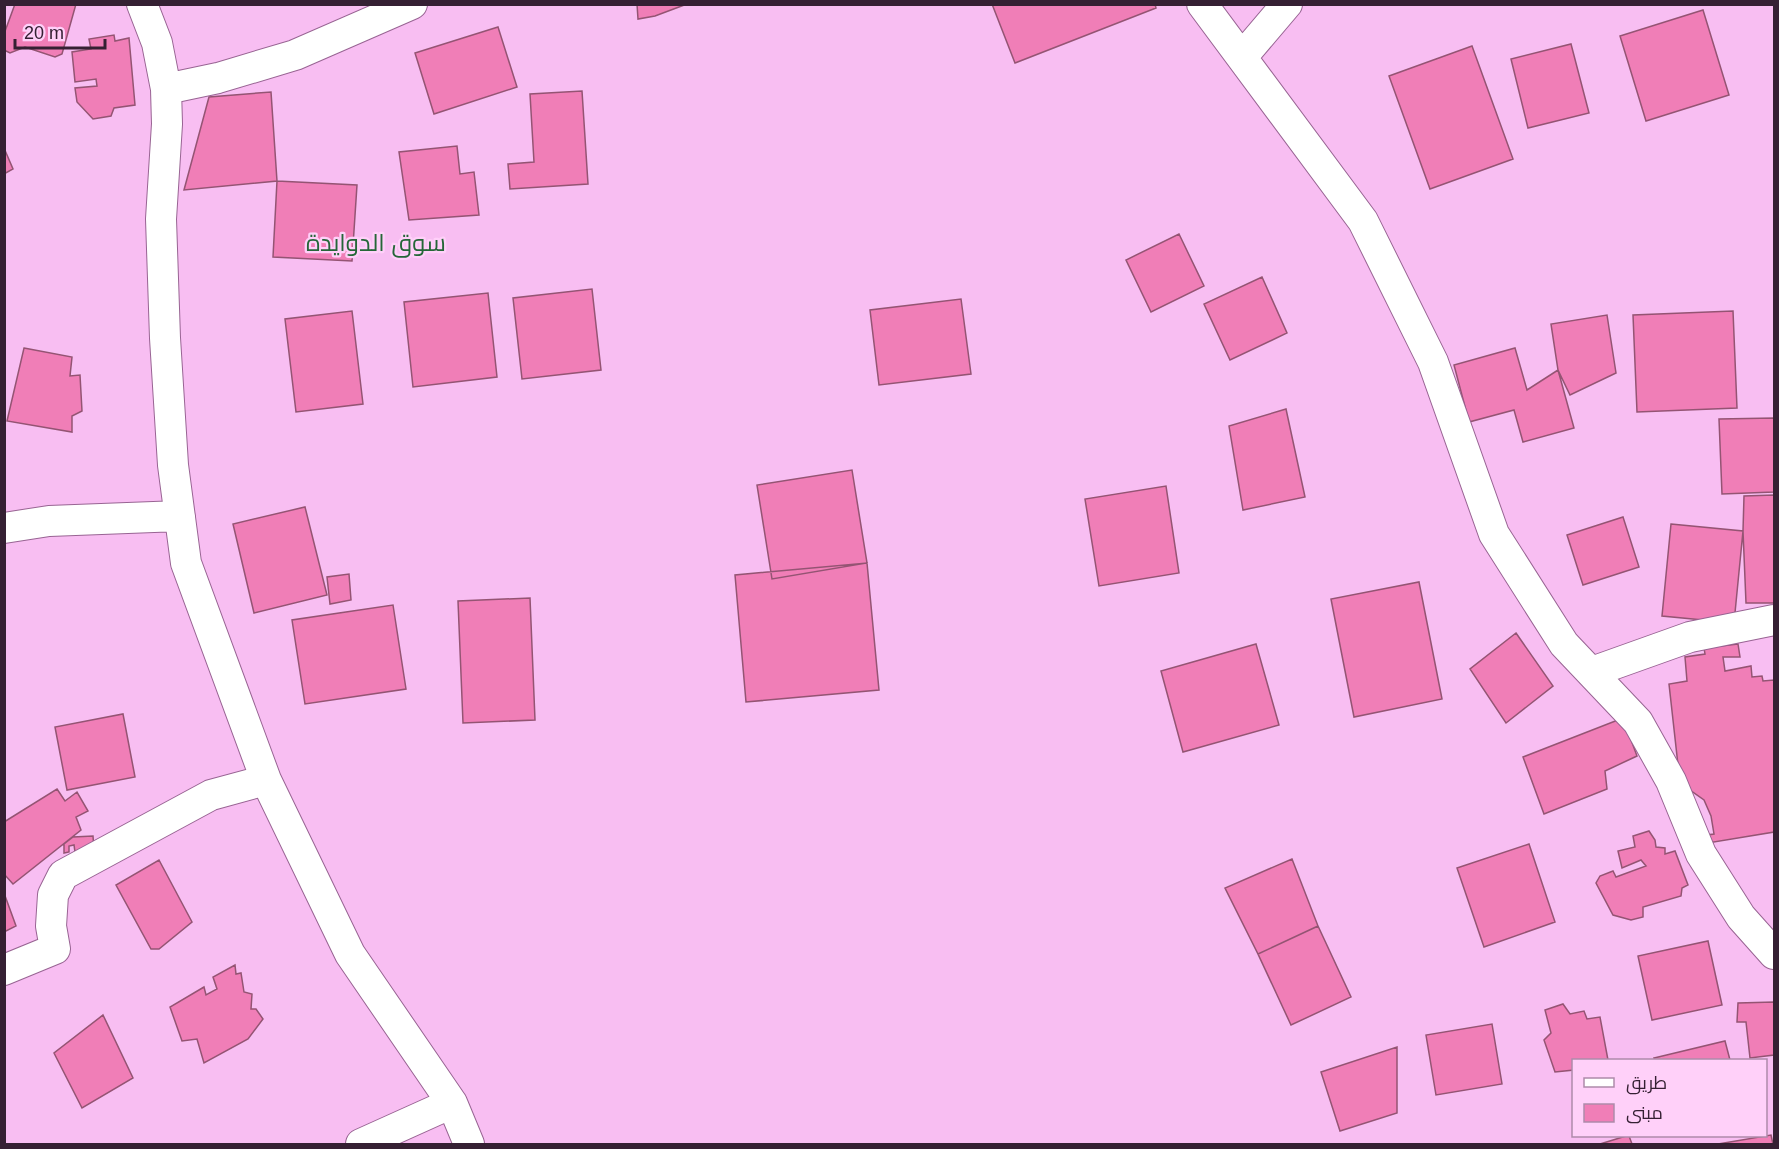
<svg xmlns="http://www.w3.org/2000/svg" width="1779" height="1149" viewBox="0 0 1779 1149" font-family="Helvetica,Cairo,sans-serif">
<rect width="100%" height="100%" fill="#f8bef2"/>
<!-- building -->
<path fill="#f07eb7" stroke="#945473" stroke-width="1.5" d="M 15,4 L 76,4 L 62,54 L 55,57 L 25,47 L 10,53 L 4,50 L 4,34 Z
M 637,4 L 687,4 L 655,16 L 638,19 Z
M 992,4 L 1155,4 L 1156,8 L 1015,63 Z
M 1703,10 L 1729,95 L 1646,121 L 1620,36 Z
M 498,27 L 517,87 L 434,114 L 415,53 Z
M 114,35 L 115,41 L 129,38 L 135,105 L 114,108 L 111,116 L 93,119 L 77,102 L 75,88 L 97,86 L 96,79 L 75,82 L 72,52 L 91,49 L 89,39 Z
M 1571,44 L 1589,113 L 1528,128 L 1511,59 Z
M 1472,46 L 1513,159 L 1430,189 L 1389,76 Z
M 582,91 L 588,184 L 510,189 L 508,164 L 534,162 L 530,94 Z
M 271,92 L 277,181 L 184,190 L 209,97 Z
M 457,146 L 460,174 L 474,172 L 479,215 L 409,220 L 399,152 Z
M 4,148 L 13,169 L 4,174 Z
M 277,181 L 357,185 L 352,261 L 273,257 Z
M 1179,234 L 1204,286 L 1151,312 L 1126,260 Z
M 1262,277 L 1287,333 L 1230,360 L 1204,304 Z
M 592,289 L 601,370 L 522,379 L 513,298 Z
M 488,293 L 497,377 L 413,387 L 404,302 Z
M 961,299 L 971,374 L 879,385 L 870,310 Z
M 352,311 L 363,404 L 296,412 L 285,319 Z
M 1733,311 L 1737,408 L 1637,412 L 1633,315 Z
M 1607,315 L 1616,373 L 1570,395 L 1558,370 L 1551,324 Z
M 24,348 L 72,357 L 70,376 L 80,375 L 82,411 L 72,416 L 72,432 L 7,421 Z
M 1515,348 L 1527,390 L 1558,370 L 1574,428 L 1523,442 L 1514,410 L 1469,422 L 1454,365 Z
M 1286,409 L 1305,497 L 1243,510 L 1229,426 Z
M 1774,418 L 1774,492 L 1722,494 L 1719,419 Z
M 852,470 L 867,563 L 772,579 L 757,485 Z
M 1166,486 L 1179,573 L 1099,586 L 1085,499 Z
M 1774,495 L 1774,603 L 1746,603 L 1743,531 L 1744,496 Z
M 305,507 L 327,595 L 254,613 L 233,524 Z
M 1623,517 L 1639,567 L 1583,585 L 1567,535 Z
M 1671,524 L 1743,531 L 1734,623 L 1662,616 Z
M 867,563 L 879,690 L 746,702 L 735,575 Z
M 349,574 L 351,600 L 330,604 L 327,577 Z
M 1419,582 L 1442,699 L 1354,717 L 1331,599 Z
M 530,598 L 535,720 L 463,723 L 458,601 Z
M 393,605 L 406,689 L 305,704 L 292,620 Z
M 1516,633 L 1553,686 L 1506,723 L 1470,669 Z
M 1256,644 L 1279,725 L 1183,752 L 1161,671 Z
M 1738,644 L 1740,657 L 1723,657 L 1725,671 L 1751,666 L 1752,677 L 1762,676 L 1763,681 L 1774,680 L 1774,832 L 1708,843 L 1707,835 L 1714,834 L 1711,816 L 1704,800 L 1680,783 L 1669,684 L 1687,681 L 1685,657 L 1705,654 L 1704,648 Z
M 123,714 L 135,777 L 67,790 L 55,727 Z
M 1623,718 L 1637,756 L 1605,771 L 1607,789 L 1544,814 L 1523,757 Z
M 57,789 L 65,801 L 77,792 L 88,811 L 76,817 L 81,830 L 13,884 L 4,874 L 4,822 Z
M 1649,831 L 1655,840 L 1656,847 L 1665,848 L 1665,854 L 1675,851 L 1688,885 L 1682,888 L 1681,896 L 1643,907 L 1643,917 L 1631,920 L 1613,915 L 1596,883 L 1600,876 L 1613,871 L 1616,877 L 1646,866 L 1641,860 L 1622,868 L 1618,851 L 1635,847 L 1633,836 Z
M 93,836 L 94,850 L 75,852 L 74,845 L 69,846 L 69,852 L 64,853 L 64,844 L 73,837 Z
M 1529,844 L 1555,922 L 1484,947 L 1457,868 Z
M 1292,859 L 1318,926 L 1258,954 L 1225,888 Z
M 159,860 L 192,922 L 159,949 L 151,949 L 116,885 Z
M 4,893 L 16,926 L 4,932 Z
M 1318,926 L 1351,997 L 1291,1025 L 1258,954 Z
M 1708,941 L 1722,1005 L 1652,1020 L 1638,956 Z
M 235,965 L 236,974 L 241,973 L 244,992 L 252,994 L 251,1009 L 256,1009 L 263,1019 L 248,1039 L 204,1063 L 197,1039 L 182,1041 L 170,1007 L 204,987 L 206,995 L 217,989 L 213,977 Z
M 1774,1002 L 1774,1055 L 1750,1058 L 1746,1022 L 1737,1022 L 1738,1003 Z
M 1563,1004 L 1570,1014 L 1584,1011 L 1587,1019 L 1600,1017 L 1608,1060 L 1574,1060 L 1574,1070 L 1555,1072 L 1544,1040 L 1551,1033 L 1545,1010 Z
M 103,1015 L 133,1078 L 82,1108 L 54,1053 Z
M 1492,1024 L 1502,1084 L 1436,1095 L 1426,1035 Z
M 1725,1041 L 1730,1060 L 1655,1060 L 1654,1058 Z
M 1397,1047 L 1397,1113 L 1340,1131 L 1321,1072 Z
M 1771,1135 L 1773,1144 L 1718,1144 Z
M 1626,1136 L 1629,1136 L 1632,1144 L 1600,1144 Z"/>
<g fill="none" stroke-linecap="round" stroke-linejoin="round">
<defs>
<path id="minor" d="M 142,4 L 157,43 L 166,89 L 167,124 L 161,219 L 165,338 L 173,465 L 186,563 L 266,780 L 350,954 L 452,1103 L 469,1144
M 1202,4 L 1363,221 L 1433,362 L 1494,534 L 1564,644 L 1638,722 L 1671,781 L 1701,854 L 1741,917 L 1774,954
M 1242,57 L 1287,4
M 166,89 L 218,78 L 295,55 L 412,4
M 4,528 L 49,521 L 180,516
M 1592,672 L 1690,637 L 1774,620
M 4,970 L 55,949 L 51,926 L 53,895 L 63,875 L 211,795 L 266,780
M 361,1144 L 452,1103"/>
</defs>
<!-- minor casing -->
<use href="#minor" stroke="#986493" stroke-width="32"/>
<!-- minor -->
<use href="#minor" stroke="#fff" stroke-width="30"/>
</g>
<g text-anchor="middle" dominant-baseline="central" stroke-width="4.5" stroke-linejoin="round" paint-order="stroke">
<!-- quarter labels -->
<g font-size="24" fill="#256638" stroke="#ffd0f9">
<text x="376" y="242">سوق الدوايدة</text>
</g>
</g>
<!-- border -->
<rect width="1779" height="1149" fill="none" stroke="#352033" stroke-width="12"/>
<!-- legend -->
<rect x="1572" y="1059" width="195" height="78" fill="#ffd0f9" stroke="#ae8aaa" stroke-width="1.5"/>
<rect x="1584" y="1078" width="30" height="9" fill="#ffffff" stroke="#ae8aaa" stroke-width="1.5"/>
<text x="1626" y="1089" font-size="18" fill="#352033">طريق</text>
<rect x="1584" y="1104" width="30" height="18" fill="#f07eb7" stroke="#ae8aaa" stroke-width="1.5"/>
<text x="1626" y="1119" font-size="18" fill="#352033">مبنى</text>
<!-- scale -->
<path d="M15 39v9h90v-9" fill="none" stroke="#352033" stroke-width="3"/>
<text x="24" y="39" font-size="18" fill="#352033" stroke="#ffd0f9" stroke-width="4.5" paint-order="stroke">20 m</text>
</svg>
